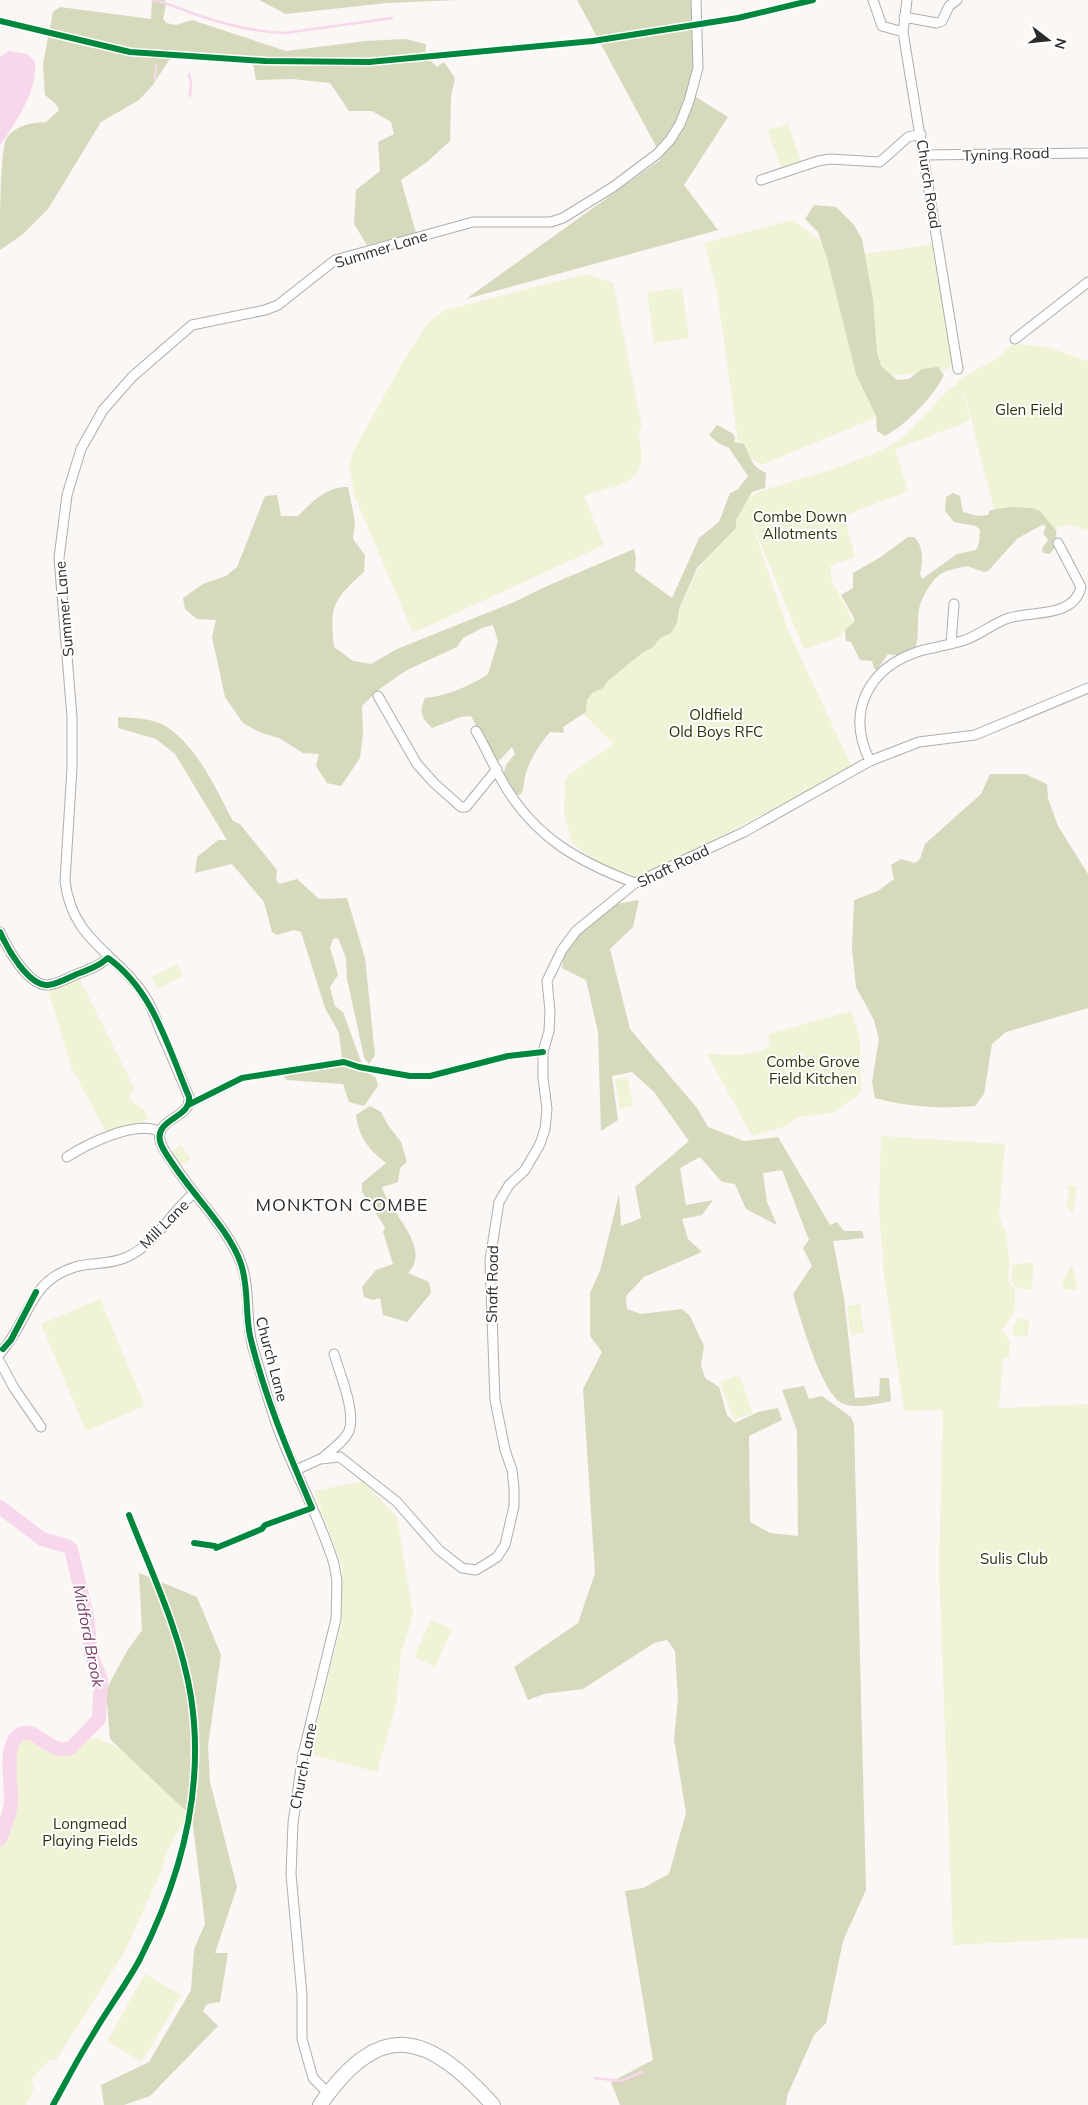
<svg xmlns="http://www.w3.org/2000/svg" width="1088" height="2105" viewBox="0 0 1088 2105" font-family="Mulish,sans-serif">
<rect width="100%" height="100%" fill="#faf7f5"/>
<!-- green -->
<path fill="#f0f3d6" d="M 788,124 L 801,161 L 781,168 L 768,130 Z
M 793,220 L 842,257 L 936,244 L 953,362 L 948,369 L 866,379 L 875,418 L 761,465 L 739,449 L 717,291 L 704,243 Z
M 586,274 L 613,283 L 642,428 L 639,430 C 639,440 643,456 641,465 C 634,487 603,488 584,496 L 604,545 L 413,633 L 355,497 L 349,466 L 354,450 L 404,360 L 427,324 L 445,310 Z
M 682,288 L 689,338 L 654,343 L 647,292 Z
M 1013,344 L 1047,347 L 1088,361 L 1088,530 L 1067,525 L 1048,530 L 1032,515 L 995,513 L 966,399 L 962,388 L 970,421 L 895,449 L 908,491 L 844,516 L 855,557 L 830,566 L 832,581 L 854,623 L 839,637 L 804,649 L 749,515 L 788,630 L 852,767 L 712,841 L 637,877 L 599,863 L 572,843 L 564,813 L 565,782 L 568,775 L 614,744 L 573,704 L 672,626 L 695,575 L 744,500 L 759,492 C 805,476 863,464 904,437 L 951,387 L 956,386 L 958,380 L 996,359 Z
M 177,964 L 183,976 L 158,989 L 151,977 Z
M 79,978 L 134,1088 L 129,1099 L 144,1110 L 149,1119 L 144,1120 L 145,1124 L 110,1132 L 105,1130 L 72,1069 L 48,990 Z
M 851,1011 L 860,1039 L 861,1093 L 833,1113 L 797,1117 L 787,1126 L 752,1136 L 707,1054 C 724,1054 756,1058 769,1045 L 769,1034 Z
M 627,1077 L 633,1106 L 620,1109 L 615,1079 Z
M 881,1136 L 1005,1144 L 999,1217 L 1006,1234 L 1010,1265 L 1008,1280 L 1015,1290 L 1014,1312 L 1002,1330 L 1010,1342 L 1009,1358 L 1003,1358 L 999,1408 L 1088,1404 L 1088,1938 L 953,1945 L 939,1567 L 943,1410 L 904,1411 L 884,1275 L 879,1209 Z
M 180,1144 L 191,1158 L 181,1166 L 171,1153 Z
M 1067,1185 L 1077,1186 L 1073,1214 L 1066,1203 L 1069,1196 Z
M 1034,1262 L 1031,1290 C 1014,1289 1007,1282 1013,1265 Z
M 1071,1265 L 1073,1267 L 1077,1287 L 1075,1290 L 1063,1289 L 1062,1284 Z
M 100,1299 L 145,1406 L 86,1431 L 41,1324 Z
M 860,1304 L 864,1333 L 851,1335 L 847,1306 Z
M 1019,1318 L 1029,1320 L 1028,1336 L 1012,1335 L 1014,1325 Z
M 739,1375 L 753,1413 L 734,1420 L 720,1382 Z
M 363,1481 L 397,1517 L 413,1615 L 401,1653 L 396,1705 L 377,1772 L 309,1754 L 342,1622 L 342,1566 L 314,1491 Z
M 431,1620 L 452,1629 L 435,1667 L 414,1657 Z
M 96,1738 C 133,1751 169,1784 188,1817 L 180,1827 L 167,1852 L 160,1874 L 124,1953 L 56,2060 L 49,2060 L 31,2080 L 34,2088 L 26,2105 L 0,2105 L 0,1846 C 6,1833 11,1821 13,1806 C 15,1792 3,1742 23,1739 C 33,1738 35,1746 43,1749 C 51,1753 61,1753 69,1754 L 86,1740 Z
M 145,1974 L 181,1995 L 142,2062 L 107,2041 Z"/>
<!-- forest -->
<path fill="#d6d9bc" d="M 152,0 L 165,0 L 166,6 L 163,18 L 166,23 L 176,25 L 192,20 L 286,51 L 366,41 L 405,39 L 426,44 L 425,56 L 437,67 L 444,62 L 455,78 L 451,96 L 450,141 L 427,162 L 401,180 L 416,233 L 367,245 L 354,224 L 356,190 L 380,171 L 378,142 L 394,134 L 391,122 L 372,111 L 349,111 L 330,83 L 292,79 L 256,80 L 252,59 L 174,53 L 152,86 L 139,100 L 101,122 L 48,209 L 22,235 L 0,250 C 0,228 0,154 6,139 C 16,125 30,123 46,122 L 59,110 L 56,104 L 45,95 L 43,64 L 53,12 L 60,7 L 151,19 Z
M 259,0 L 458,0 L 387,3 L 286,14 Z
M 577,0 L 693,0 L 694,69 L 688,92 L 728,117 L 684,185 L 718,230 L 466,299 L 660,160 L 657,148 Z
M 814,205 L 836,207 L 854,225 L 862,239 L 873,299 L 877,353 L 881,366 L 897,380 L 909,379 L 922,369 L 938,367 L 944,375 C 933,397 907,424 885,436 L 877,431 L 876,416 L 856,374 L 827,258 L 818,232 L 805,219 Z
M 717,425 L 732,433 L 735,437 L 734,442 L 744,444 C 751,458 751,466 766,473 L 765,488 L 752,492 L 736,520 L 736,528 L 697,568 L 679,609 L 677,623 L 671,633 L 660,638 L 653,647 L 642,653 L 608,681 L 603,688 L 592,693 L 587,700 L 586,712 L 563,727 L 564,733 L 550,732 C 539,745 529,760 525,777 C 523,784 525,788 520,795 L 515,794 L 503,775 L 506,765 L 515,754 L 512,747 L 499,761 L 492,756 L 471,716 L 461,717 L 432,728 C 421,718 419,711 425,698 C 447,696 470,686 488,674 L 498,641 L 493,625 L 482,628 L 463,638 L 457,647 L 407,670 L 378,690 L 362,706 L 363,732 L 360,758 L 341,786 L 327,783 L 316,766 L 319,754 L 303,753 L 279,738 L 259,732 L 243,723 L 225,697 L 212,637 L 216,620 L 197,619 L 185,609 L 183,598 L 203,584 L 226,576 L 237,567 L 265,496 L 277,495 L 281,516 L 298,516 C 312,502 327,486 348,487 L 355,522 L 353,539 L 365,555 L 364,572 C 334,599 329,605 334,647 L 353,661 L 371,664 L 397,649 L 512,603 L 547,586 L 634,549 L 636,558 L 635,571 L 672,598 L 699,538 L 719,522 L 730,493 L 737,490 L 748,476 L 729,448 L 718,443 L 709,435 Z
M 953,493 L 960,496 L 963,512 L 978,516 L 988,515 L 990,510 L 1011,507 L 1032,508 L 1040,511 L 1056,530 L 1057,545 L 1050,554 L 1043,553 L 1042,548 L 1048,540 L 1043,533 L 1046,527 L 1044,524 L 1018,538 L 988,571 L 984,572 L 967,566 C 959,568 944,570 938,576 C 930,583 921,598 919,609 C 915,633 927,661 888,654 L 877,670 L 874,668 L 872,661 L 860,660 L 851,642 L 846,641 L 845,630 L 854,622 L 854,618 L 841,595 L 853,588 L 853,573 L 879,558 L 908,537 L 914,537 C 924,547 923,561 920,574 L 922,579 L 957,554 L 976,550 L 979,543 L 980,530 L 976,526 L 954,522 L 945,511 L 946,497 Z
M 118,717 C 133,718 154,718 167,727 C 199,749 215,788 233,821 L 240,824 L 277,870 L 276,879 L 279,884 L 297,879 L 319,899 L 347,898 L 365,958 L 375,1055 L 369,1064 L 364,1057 L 347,979 L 346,958 L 338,938 L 333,939 L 330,947 L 338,975 L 330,987 L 335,1006 L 343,1012 L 364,1070 L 376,1078 L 378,1086 L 364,1106 L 349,1102 L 343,1084 L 287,1080 L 276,1069 L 342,1059 L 339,1033 L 325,1008 L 301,932 L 294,930 L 277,935 L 272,932 L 264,902 L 232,864 L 195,873 L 197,857 L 218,840 L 227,840 L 175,754 L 156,739 L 118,728 Z
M 990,774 L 1025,774 L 1047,784 L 1048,798 L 1058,826 L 1088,874 L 1088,1008 L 1006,1032 L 992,1044 L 984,1094 L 975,1106 C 941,1109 908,1107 875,1098 L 872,1082 L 879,1039 L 874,1020 L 856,987 L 852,949 L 854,900 L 878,891 L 894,879 L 891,865 L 901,859 L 915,863 L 920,859 L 925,844 L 981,794 Z
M 639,900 L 633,927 L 610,949 L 630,1029 L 697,1108 L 708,1127 L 744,1141 L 778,1137 L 830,1225 L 837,1222 L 844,1231 L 862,1231 L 864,1238 L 833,1241 L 844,1298 L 855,1398 L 879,1396 L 880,1378 L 889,1378 L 891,1401 C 876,1404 859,1409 844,1404 C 822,1397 800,1316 793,1294 L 812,1266 L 803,1248 L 809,1240 L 782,1170 L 763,1173 L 767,1202 L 777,1225 L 746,1209 L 735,1184 L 722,1182 L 700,1157 L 680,1168 L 686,1205 L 713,1200 L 702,1215 L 682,1219 L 688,1239 L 702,1252 L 644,1277 L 626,1296 L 627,1309 L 641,1314 L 682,1309 L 690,1316 L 704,1346 L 701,1365 L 705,1378 L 719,1387 L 727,1415 L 735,1423 L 758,1412 L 778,1408 L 782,1420 L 749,1436 L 750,1522 L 770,1533 L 798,1536 L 797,1431 L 782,1390 L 804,1386 L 809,1399 L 822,1396 L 851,1417 L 854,1424 L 866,1890 L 843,1941 L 826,2023 L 814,2035 L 787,2096 L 786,2105 L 620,2105 L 611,2082 L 653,2060 L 625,1891 L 643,1888 L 669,1874 L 686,1813 L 674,1739 L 678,1698 L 675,1651 L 667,1640 L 654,1643 L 583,1689 L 544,1694 L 528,1700 L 514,1667 L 578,1623 L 595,1573 L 583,1389 L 602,1352 L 590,1336 L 590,1293 L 600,1271 L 619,1194 L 621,1226 L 641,1218 L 635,1187 L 689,1141 L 654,1092 L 632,1072 L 612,1076 L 618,1120 L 601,1131 L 598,1032 L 586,980 L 562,968 L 565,948 L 590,923 L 616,904 Z
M 370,1106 L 381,1112 L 388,1125 L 401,1142 L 407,1162 L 400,1168 L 398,1182 L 382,1187 C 389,1213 433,1247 408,1273 L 429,1282 L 431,1293 L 407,1322 L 383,1315 L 380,1298 L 373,1300 L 364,1297 L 362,1287 L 376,1270 L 393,1264 L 383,1232 L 385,1227 L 362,1192 L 362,1183 L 386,1163 C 369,1150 358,1136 356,1115 Z
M 139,1573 L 197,1597 L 221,1655 L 208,1746 L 210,1782 L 237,1887 L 215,1953 L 228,1953 L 220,2002 L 207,2004 L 203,2011 L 218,2026 L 150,2096 L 124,2105 L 104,2105 L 101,2085 L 149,2062 L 191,1990 L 194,1949 L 205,1924 L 192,1817 L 110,1739 L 106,1690 L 127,1651 L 142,1630 Z"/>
<!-- water -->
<path fill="#f8d6ec" d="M 9,51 L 26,54 L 35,61 C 37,94 17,119 0,146 L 0,57 Z"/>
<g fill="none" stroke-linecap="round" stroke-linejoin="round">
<!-- stream -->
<path stroke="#f8d6ec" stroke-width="2.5" d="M 152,0 C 170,3 184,11 200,16 C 227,25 257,32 285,33 L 392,18
M 189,74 L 191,83 L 190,96
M 155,79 L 156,66
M 595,2078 L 621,2081 L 642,2072"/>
<!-- river -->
<path stroke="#f8d6ec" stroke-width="14" d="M 0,1507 L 42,1539 L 67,1546 L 71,1549 L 87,1616 L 91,1655 L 101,1680 L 99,1719 L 71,1748 C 55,1754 43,1738 30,1733 C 0,1729 12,1782 11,1802 C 10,1815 4,1828 0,1839"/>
<defs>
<path id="street" d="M 873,0 L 882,26 L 903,32
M 907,0 L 903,32 L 958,369
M 904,17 L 937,23 L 942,21 L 949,6 L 957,0
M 925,155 L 1088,153
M 761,180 L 818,161 L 830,159 L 880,162 L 908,137 L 921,134
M 1015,339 L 1088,282
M 951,644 L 954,604
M 378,696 L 417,764 L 434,783 L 461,807 L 466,807 L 497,769
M 476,731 C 486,748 495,769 505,786 C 536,838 579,862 635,883
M 870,761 C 845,711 869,667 920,651 C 935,647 950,645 965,640 C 980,635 993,623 1009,618 C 1031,611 1074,618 1081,587 L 1058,543
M 0,932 C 7,948 28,986 48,985 C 58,984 68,978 77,974 C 88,970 99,966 108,958
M 67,1157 C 87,1144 137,1119 160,1132
M 0,1354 C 3,1349 8,1344 11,1339 C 32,1307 34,1280 75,1267 C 92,1262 111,1265 127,1257 C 156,1244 170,1213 193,1194
M 0,1362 L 14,1388 L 41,1427
M 321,1459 C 330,1451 344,1442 349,1431 C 356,1412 340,1374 334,1354
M 296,1470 L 320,1459 L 340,1457 L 397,1502 L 439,1550 L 462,1568 L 476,1570 L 486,1564 L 497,1557 L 505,1545 L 514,1506 L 514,1488 L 512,1470 L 505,1450 L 495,1400 L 490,1260 L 499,1202 L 509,1185 L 525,1170 L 540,1144 L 545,1129 L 547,1109 L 543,1078 L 543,1052 L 549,1031 L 550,1011 L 547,981 L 562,950 L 576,931 L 635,883 L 744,832 L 870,761 L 919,742 L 975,735 L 1088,688
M 328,2093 L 313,2078 L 302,2039 L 302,1995 L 291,1874 L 293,1823 L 303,1754 L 336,1619 L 337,1581 L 334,1564 C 320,1518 296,1476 279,1431 C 269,1405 262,1376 253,1348 C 245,1321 251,1290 241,1263 C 227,1227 195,1198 175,1166 C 170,1158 162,1150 160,1140 C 155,1118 192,1118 189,1097 C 179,1074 170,1052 160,1030 C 156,1019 152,1007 146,998 C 118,953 72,942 65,881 L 72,768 L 72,717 L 59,558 L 67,495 L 81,449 L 103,410 L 132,377 L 192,325 L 265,310 L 278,305 L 335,260 L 473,222 L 551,222 L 563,218 L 613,187 L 657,154 L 670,140 L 680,124 L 689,101 L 698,68 L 696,0"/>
<path id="secondary" d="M 320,2105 C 381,2017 428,2033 493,2105"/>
</defs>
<!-- street casing -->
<use href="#street" stroke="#b0aeac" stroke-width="11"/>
<!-- secondary casing -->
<use href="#secondary" stroke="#b0aeac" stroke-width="16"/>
<!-- street -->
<use href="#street" stroke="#fefefe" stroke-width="9"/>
<!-- secondary -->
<use href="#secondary" stroke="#fefefe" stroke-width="14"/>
<defs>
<path id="cycleway" d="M 0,21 L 130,52 L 265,61 L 369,62 L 593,41 L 738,18 L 813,0
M 0,932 C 7,948 28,986 48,985 C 58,984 68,978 77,974 C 88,970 99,966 108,958 C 153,990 168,1047 189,1097 C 192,1118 155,1118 160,1141 C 162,1150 170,1159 175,1167 C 195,1197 230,1231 241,1264 C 249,1288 245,1312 250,1336 C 264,1395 288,1452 312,1508 L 265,1525 L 262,1529 L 216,1548 L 215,1546 L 194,1543
M 188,1105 L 242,1078 L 344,1062 L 359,1067 L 410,1076 L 430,1076 L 508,1056 L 543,1052
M 3,1349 L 11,1340 L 36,1292
M 53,2105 C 66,2082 78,2058 92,2036 C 107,2010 126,1985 140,1959 C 181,1878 205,1788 191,1697 C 181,1634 152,1574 129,1515"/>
</defs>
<!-- cycleway casing -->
<use href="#cycleway" stroke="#fff" stroke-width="9"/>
<!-- cycleway -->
<use href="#cycleway" stroke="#00873e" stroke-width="6"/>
</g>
<g text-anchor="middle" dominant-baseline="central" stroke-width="4" stroke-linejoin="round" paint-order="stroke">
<!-- street labels -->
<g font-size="15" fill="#2d2b2a" stroke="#fff">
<text transform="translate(1006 154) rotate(-2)">Tyning Road</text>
<text transform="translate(929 184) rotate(81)">Church Road</text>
<text transform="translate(381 249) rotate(-17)">Summer Lane</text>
<text transform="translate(64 609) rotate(-95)">Summer Lane</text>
<text transform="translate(673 866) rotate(-26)">Shaft Road</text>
<text transform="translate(164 1224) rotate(-45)">Mill Lane</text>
<text transform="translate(492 1284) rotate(-89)">Shaft Road</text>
<text transform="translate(272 1359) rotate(75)">Church Lane</text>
<text transform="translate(303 1766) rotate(-79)">Church Lane</text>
</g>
<!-- park labels -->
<g font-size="15" fill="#2f330b" stroke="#fff">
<text x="1029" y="409">Glen Field</text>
<text x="800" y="516">Combe Down<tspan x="800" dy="17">Allotments</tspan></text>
<text x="716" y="714">Oldfield<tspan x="716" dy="17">Old Boys RFC</tspan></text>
<text x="813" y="1061">Combe Grove<tspan x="813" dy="17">Field Kitchen</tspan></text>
<text x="1014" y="1558">Sulis Club</text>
<text x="90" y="1823">Longmead<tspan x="90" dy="17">Playing Fields</tspan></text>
</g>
<!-- water labels -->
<g font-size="16" font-style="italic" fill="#773e68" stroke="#fff">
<text transform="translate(89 1636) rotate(79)">Midford Brook</text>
</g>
<!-- quarter labels -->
<g font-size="18" letter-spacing="1" fill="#2d2b2a" stroke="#fff">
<text x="342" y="1204">MONKTON COMBE</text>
</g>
</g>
<!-- north arrow -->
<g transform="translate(1048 40) rotate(106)" stroke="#ffffff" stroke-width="4" paint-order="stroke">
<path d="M0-4L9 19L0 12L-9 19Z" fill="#2d2b2a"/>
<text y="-8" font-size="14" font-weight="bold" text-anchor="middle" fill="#2d2b2a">N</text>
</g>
</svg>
